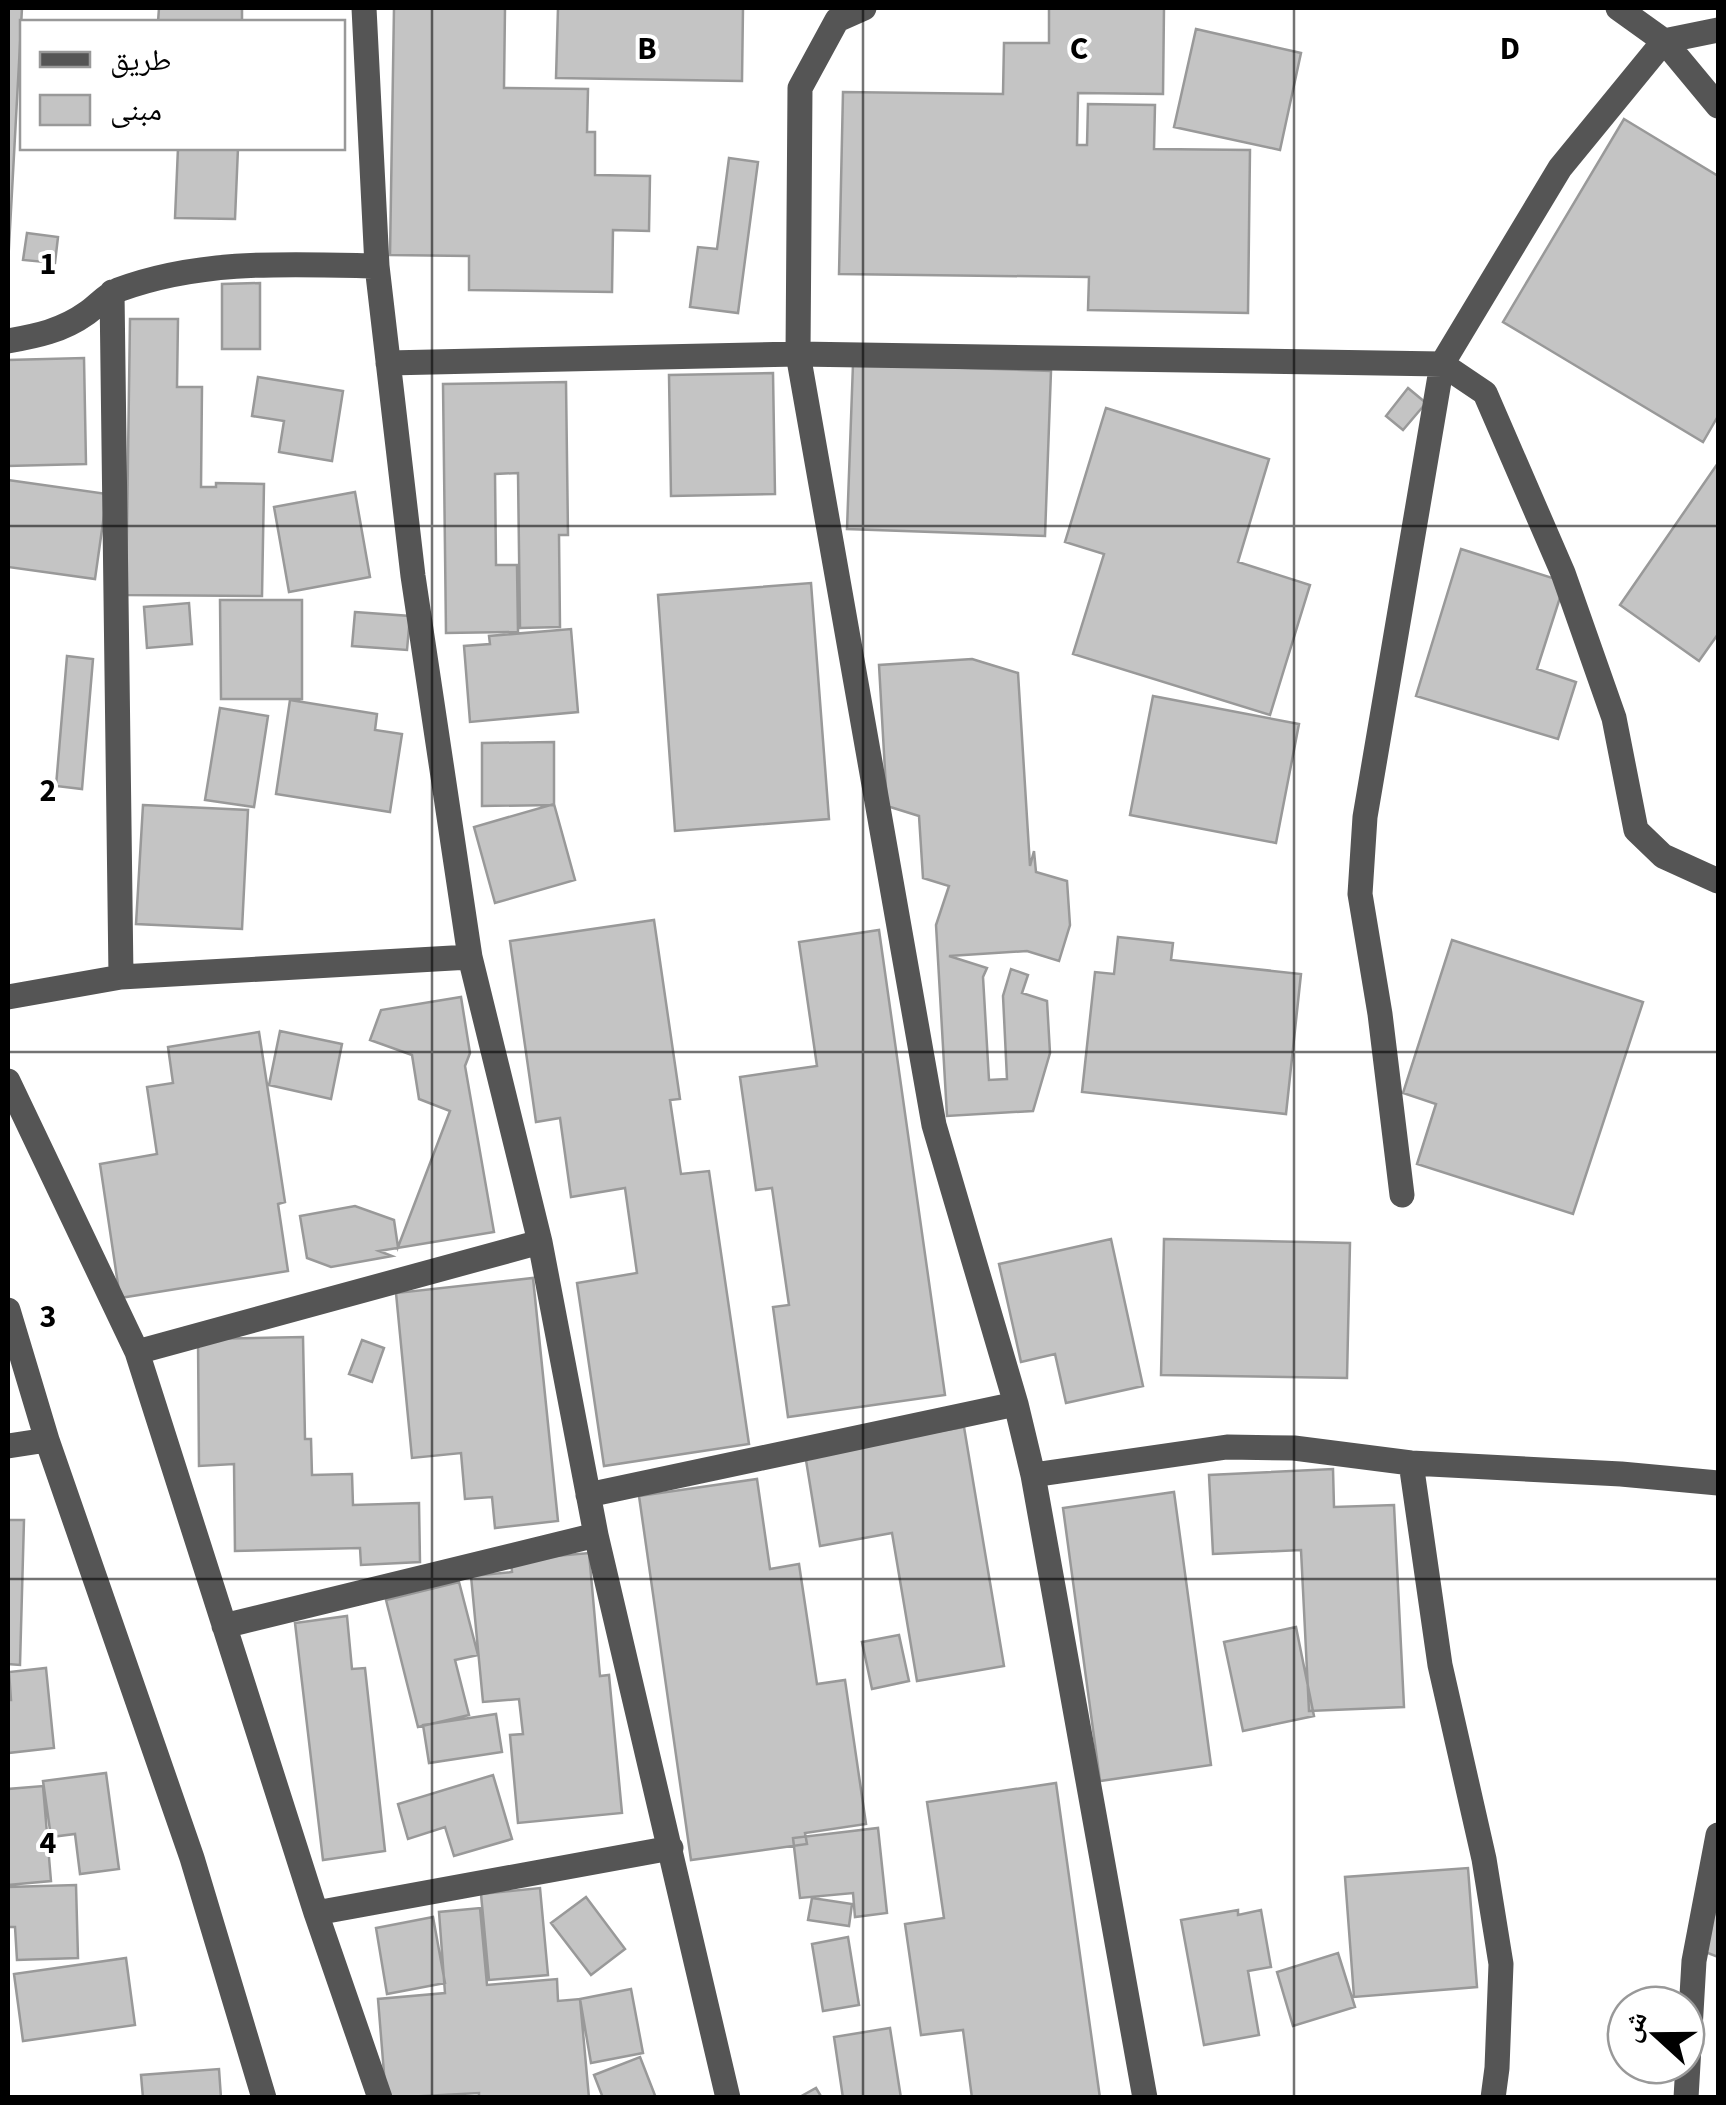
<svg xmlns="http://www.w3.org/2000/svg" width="1726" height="2105" viewBox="0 0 1726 2105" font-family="'Source Sans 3','Noto Naskh Arabic',sans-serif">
<rect width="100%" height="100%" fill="#fff"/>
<!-- building -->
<path fill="#c4c4c4" stroke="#999" stroke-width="2.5" d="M 8,8 L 22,8 L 8,265 Z
M 159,8 L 242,8 L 242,22 L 158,22 Z
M 394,8 L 505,8 L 504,88 L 588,89 L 587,132 L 595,132 L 595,175 L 650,176 L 649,231 L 613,230 L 612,292 L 469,290 L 469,256 L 390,255 Z
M 558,8 L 743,8 L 742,81 L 556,78 Z
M 1049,8 L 1164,8 L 1163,94 L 1078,93 L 1077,145 L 1087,145 L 1088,104 L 1155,105 L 1154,149 L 1250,150 L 1248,313 L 1088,310 L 1089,277 L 839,274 L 843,92 L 1003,94 L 1004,43 L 1049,43 Z
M 1196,29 L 1301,53 L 1280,150 L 1174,127 Z
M 1624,119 L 1718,176 L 1718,416 L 1703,442 L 1503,322 Z
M 178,148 L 238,148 L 235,219 L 175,218 Z
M 729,158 L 758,162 L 738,313 L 690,307 L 698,247 L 717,249 Z
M 27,233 L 58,237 L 55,263 L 23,260 Z
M 260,283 L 260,349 L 222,349 L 222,284 Z
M 130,319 L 178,319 L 177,387 L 202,387 L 201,487 L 216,487 L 216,483 L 264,484 L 262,596 L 126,595 Z
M 84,358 L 86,464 L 8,466 L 8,360 Z
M 853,364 L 1051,371 L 1045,536 L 847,529 Z
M 773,373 L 775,494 L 671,496 L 669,375 Z
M 258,377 L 343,391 L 332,461 L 279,452 L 284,421 L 252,416 Z
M 566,382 L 568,535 L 559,535 L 560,627 L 520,628 L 518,473 L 495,474 L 496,565 L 517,565 L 518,632 L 446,633 L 443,384 Z
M 1408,388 L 1426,403 L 1403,430 L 1386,416 Z
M 1106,408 L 1269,459 L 1238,562 L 1310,585 L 1270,715 L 1073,654 L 1104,554 L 1065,542 Z
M 1718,463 L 1718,634 L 1699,661 L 1620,605 Z
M 8,480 L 107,494 L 95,579 L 8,567 Z
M 355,492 L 370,577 L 289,592 L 274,507 Z
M 1461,549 L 1565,582 L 1537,669 L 1576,682 L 1558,739 L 1416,696 Z
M 811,583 L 829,819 L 675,831 L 658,595 Z
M 220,600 L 302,600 L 302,699 L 221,699 Z
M 189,603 L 192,644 L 147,648 L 144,607 Z
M 355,612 L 410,616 L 407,650 L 352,646 Z
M 571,629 L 578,712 L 470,722 L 464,646 L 490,644 L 489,636 Z
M 67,656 L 93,659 L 82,789 L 56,786 Z
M 972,659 L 1018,673 L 1030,866 L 1034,851 L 1036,872 L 1067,881 L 1070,925 L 1059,961 L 1027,951 L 949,956 L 987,968 L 983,977 L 989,1080 L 1007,1079 L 1003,996 L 1011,969 L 1028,975 L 1022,993 L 1047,1001 L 1050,1053 L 1033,1111 L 947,1116 L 936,925 L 949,886 L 923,878 L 919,816 L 887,806 L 879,665 Z
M 1153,696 L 1299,724 L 1276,843 L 1130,815 Z
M 290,700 L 377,714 L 375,730 L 402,734 L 390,812 L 276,794 Z
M 220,708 L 268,716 L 254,807 L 205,800 Z
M 554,742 L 554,805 L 482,806 L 482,743 Z
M 554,804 L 575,880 L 495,903 L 474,827 Z
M 143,805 L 248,810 L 242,929 L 136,924 Z
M 654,920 L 680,1099 L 670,1100 L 681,1174 L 709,1171 L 749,1444 L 604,1466 L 577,1283 L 637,1273 L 625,1188 L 571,1197 L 560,1118 L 536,1122 L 510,941 Z
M 879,930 L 945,1395 L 788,1417 L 773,1307 L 789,1305 L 772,1188 L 756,1190 L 740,1077 L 817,1066 L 799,942 Z
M 1118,937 L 1173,943 L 1171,960 L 1301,974 L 1286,1114 L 1082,1092 L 1095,972 L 1114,974 Z
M 1452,940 L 1643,1002 L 1573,1214 L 1417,1164 L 1436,1104 L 1403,1093 Z
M 461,997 L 470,1053 L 465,1066 L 494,1232 L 379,1251 L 392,1256 L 331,1267 L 307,1258 L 300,1216 L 355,1206 L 394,1220 L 398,1247 L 450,1111 L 419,1099 L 412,1055 L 370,1040 L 381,1010 Z
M 280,1031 L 342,1044 L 331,1099 L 269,1085 Z
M 259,1032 L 285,1202 L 278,1204 L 288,1271 L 120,1298 L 100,1164 L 157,1154 L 147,1087 L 173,1083 L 168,1047 Z
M 1111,1239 L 1143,1386 L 1066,1403 L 1055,1354 L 1021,1362 L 999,1264 Z
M 1164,1239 L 1350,1243 L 1347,1378 L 1161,1375 Z
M 533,1278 L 558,1521 L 495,1528 L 492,1497 L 465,1499 L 461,1453 L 412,1458 L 396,1293 Z
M 303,1337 L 305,1439 L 311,1439 L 312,1475 L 352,1474 L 353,1505 L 419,1503 L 420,1562 L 361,1565 L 360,1548 L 235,1551 L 234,1464 L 199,1466 L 198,1339 Z
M 362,1340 L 384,1348 L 372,1382 L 349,1374 Z
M 964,1427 L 1004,1666 L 917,1681 L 892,1533 L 820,1546 L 805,1454 Z
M 1333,1469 L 1334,1507 L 1394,1505 L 1404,1707 L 1309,1711 L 1301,1550 L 1213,1554 L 1209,1475 Z
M 757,1479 L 770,1569 L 799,1564 L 817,1684 L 845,1680 L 866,1824 L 805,1833 L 807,1844 L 691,1860 L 639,1496 Z
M 1174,1492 L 1211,1765 L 1100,1781 L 1063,1508 Z
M 8,1520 L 24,1520 L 20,1665 L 8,1664 Z
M 589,1553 L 600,1676 L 609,1675 L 622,1813 L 518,1823 L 510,1735 L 523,1734 L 519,1699 L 483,1702 L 471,1576 L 512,1572 L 511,1560 Z
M 459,1582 L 478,1655 L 455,1660 L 469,1715 L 418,1727 L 386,1600 Z
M 347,1616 L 352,1669 L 365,1668 L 385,1851 L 323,1860 L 295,1623 Z
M 1296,1627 L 1314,1716 L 1243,1731 L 1224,1642 Z
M 899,1635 L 909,1681 L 872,1689 L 862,1642 Z
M 46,1668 L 54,1748 L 8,1753 L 8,1700 L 11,1700 L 9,1672 Z
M 496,1714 L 502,1752 L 429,1763 L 423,1725 Z
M 106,1773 L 119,1869 L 80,1874 L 75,1834 L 51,1837 L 43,1781 Z
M 493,1775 L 512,1839 L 454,1856 L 445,1827 L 408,1839 L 398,1804 Z
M 1056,1783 L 1100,2098 L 972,2098 L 963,2030 L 921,2035 L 905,1924 L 944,1918 L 927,1802 Z
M 43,1786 L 51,1881 L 8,1885 L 8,1789 Z
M 878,1828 L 887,1913 L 855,1917 L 853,1893 L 800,1898 L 793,1838 Z
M 1468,1868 L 1477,1987 L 1354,1997 L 1345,1877 Z
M 76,1885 L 78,1958 L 17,1960 L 15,1927 L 8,1927 L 8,1887 Z
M 540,1888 L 548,1975 L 489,1980 L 481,1894 Z
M 586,1897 L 625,1949 L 591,1975 L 551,1923 Z
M 812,1898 L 852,1904 L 849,1926 L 808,1920 Z
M 1718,1906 L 1718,1957 L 1700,1950 Z
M 480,1908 L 487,1985 L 557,1979 L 558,2001 L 580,1999 L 589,2098 L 479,2098 L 479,2093 L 386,2098 L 378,1999 L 445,1993 L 439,1912 Z
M 1238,1910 L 1238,1915 L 1261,1910 L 1271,1967 L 1248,1971 L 1259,2035 L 1204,2045 L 1181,1920 Z
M 433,1917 L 445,1983 L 387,1994 L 376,1928 Z
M 848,1937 L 859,2005 L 823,2011 L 812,1944 Z
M 1338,1953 L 1355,2007 L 1293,2026 L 1277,1972 Z
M 126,1958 L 135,2025 L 23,2041 L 14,1974 Z
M 631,1989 L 643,2053 L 591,2063 L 580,1999 Z
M 890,2028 L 901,2098 L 843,2098 L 834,2037 Z
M 640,2057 L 656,2098 L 603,2098 L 594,2075 Z
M 219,2069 L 221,2098 L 143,2098 L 141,2075 Z
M 816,2088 L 822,2098 L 798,2098 Z"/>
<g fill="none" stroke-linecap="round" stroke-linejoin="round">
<!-- minor -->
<path stroke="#555" stroke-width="25" d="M 364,8 L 377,266 L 413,576 L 470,957 L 540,1242 L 596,1535 L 728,2098
M 864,8 L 837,20 L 800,88 L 798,354 L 934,1125 L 1016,1404 L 1033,1475 L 1145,2098
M 1618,8 L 1664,41 L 1718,106
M 112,292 L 121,977
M 8,341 C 36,336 62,331 87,313 C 97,306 106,295 118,290 C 202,259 289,264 377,266
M 388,363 L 798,354 L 1442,364 L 1485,393 L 1563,573 L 1614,718 L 1636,830 L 1663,856 L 1718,881
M 8,997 L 121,977 L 470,957
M 8,1081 L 137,1352 L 316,1913 L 380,2098
M 1402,1195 L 1380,1014 L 1360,894 L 1365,817 L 1442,364 L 1560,168 L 1664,41 L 1718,30
M 8,1310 L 47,1440 L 192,1858 L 264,2098
M 137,1352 L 540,1242
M 8,1446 L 47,1440
M 1411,1463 L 1440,1665 L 1484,1859 L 1501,1964 L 1497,2068 L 1493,2098
M 1033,1475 L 1227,1447 L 1294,1448 L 1411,1463 L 1621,1474 L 1718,1483
M 588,1495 L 1016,1404
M 224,1626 L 596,1535
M 316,1913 L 671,1848
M 1686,2098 L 1694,1961 L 1718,1835"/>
</g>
<!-- grid -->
<path fill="none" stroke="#000" stroke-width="2.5" stroke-opacity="0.55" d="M 432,8 L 432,2098M 863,8 L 863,2098M 1294,8 L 1294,2098M 8,526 L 1718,526M 8,1052 L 1718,1052M 8,1579 L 1718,1579"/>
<g font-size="32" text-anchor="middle" font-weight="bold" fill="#000" stroke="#fff" stroke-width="8" stroke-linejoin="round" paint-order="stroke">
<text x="647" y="59">B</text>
<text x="1079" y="59">C</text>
<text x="1510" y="59">D</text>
<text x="48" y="274">1</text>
<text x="48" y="801">2</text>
<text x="48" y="1327">3</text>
<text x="48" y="1853">4</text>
</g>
<!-- border -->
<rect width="1726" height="2105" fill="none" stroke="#000000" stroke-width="20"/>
<!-- legend -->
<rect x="20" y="20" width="325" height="130" fill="#ffffff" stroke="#999999" stroke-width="2.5"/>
<rect x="40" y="52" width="50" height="15" fill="#555555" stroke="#999999" stroke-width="2.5"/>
<text x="110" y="70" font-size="30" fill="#000000">طريق</text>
<rect x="40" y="95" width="50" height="30" fill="#c4c4c4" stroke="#999999" stroke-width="2.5"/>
<text x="110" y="120" font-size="30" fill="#000000">مبنى</text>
<!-- north arrow -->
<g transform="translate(1656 2035) rotate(291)"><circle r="48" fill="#ffffff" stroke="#999999" stroke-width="2.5"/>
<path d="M0-8L18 38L0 25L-18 38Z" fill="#000000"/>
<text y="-15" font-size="28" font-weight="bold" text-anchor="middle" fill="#000000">ش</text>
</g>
</svg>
